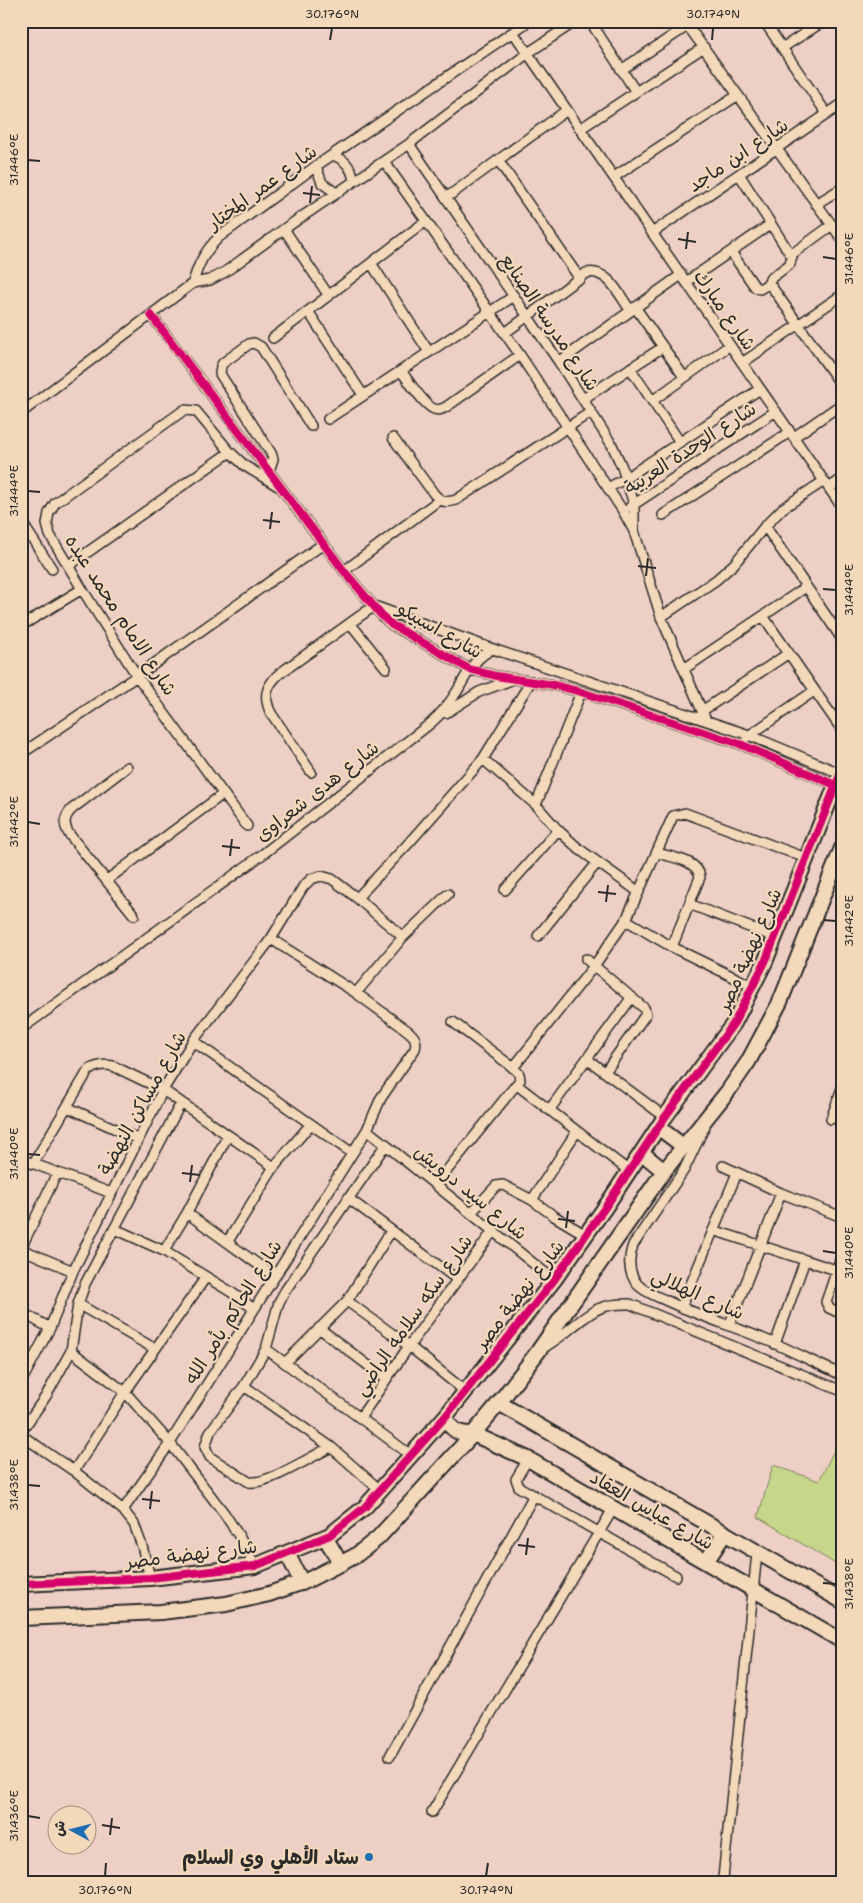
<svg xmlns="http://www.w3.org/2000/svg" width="863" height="1903" viewBox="0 0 863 1903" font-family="'Shantell Sans','Playpen Sans Arabic',sans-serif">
<rect width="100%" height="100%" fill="#edcfc6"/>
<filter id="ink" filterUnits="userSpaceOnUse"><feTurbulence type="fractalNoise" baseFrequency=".02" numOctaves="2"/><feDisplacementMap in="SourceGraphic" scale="10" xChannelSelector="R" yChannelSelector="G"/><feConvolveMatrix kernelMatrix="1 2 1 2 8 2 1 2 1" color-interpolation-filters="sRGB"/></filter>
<g filter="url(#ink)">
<!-- green -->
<path fill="#c6d68a" stroke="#78805a" d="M 842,1434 L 842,1568 L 758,1517 L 773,1465 L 819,1481 Z"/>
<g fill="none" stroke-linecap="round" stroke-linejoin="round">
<defs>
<path id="street" d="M 590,21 L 636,92
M 764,21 L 827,114
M 688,26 L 842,239
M 513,32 L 842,507
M 782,48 L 824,21
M 621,70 L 695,21
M 580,129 L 704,47
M 409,144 L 559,362 L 612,445 L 622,467 L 634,504 L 634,531
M 333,155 C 346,160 352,168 354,181
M 498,160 L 580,279
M 384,161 L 520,355 L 623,511 L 634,531 L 661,617 L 706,720
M 316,166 L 322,183 L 336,193
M 739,174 L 792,257
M 614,177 L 738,95
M 446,198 L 567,110
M 816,204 L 842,188
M 832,225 L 792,254 L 790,264 L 770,279 L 769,283 L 842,386
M 284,229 L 329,296
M 652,233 L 842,104
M 731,252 L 755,287 L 760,289 L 769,283
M 371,263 L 429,352
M 686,282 L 771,224
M 193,283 C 198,264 205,251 219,237 L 316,166 L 529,21
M 635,307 L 684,377
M 308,311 L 363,395
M 151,315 L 344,571 L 382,616 L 392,625 L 469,669 L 496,676 L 554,685 L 581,692 L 740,744 L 840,787
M 505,333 L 586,273 C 608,268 619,295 631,311
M 273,338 L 426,221
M 559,362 L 681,275
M 742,363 L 842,295
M 630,368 L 680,442
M 401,371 C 408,380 424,405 434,409 C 439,411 442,409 446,407 L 520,355
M 583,399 L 663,347
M 652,401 L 730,345
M 21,413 L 193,283 L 210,280 L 225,272 L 284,229 L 409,144 L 528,53 L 576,21
M 328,419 L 514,296
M 794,437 L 836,408 L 842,403
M 393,438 L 434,494 C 441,502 446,503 456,500 L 591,412
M 269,471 L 273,459 L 271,453 L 220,374 L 221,366 L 223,363 L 249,344 L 254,343 L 261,347 L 311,426
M 608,488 L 626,478 L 760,389
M 829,488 L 842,479
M 630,507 L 776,411
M 663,515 L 790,432
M 21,521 L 52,569
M 765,526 L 842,639
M 68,566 L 230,452
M 344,571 L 439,500
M 374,606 L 493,649 L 749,735 L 842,774
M 763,616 L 842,730
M 661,617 L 716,580 L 734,564 L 765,526 L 783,508 L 824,481
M 350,623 L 386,668
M 21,626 L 82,589
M 684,669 L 806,587
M 702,711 L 789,653
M 446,713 L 479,692 L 514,679
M 747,737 L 814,691
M 21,754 L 137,676 L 323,544
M 483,759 L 536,805 L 558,830 L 579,849 L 639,892
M 127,767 L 72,809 C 64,817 63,824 69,834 L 134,915
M 311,772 L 271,713 C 263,697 266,686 279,674 L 374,606
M 536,805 L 581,692
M 247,826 L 137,676 L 82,589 L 50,535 L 47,524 L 49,513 L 55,503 L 184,410 L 196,411 L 230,452 L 245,466 L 278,486
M 657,853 C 671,857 698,860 700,877 L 672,947
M 107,880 L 223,794
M 505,890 L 558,830
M 357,898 L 407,845 L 483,759 L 531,681
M 689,904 L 775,937
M 626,920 L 672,947 L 754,987
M 538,936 L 597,863
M 586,959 L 638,1003 L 644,1008 L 646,1014 L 605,1072
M 356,993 L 403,937 L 448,894
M 21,1029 L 263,854 L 431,723 C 441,714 449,704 456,693 C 467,675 473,658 493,649
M 193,1041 L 352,1153
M 587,1059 L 665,1117
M 513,1068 L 594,966 L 626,920 L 673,816 L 685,813 L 806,858
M 517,1085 L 629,1171
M 67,1107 L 138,1139
M 550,1109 L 632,997
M 831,1119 L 842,1088
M 705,1126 L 684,1170 L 633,1245 C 628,1259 628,1273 638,1285 C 645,1292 656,1296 665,1300 C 701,1317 739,1328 776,1344 C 798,1354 820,1365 842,1375
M 367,1130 L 554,1280
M 227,1137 L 187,1213 L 164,1251 L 231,1292 L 254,1309
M 21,1159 L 111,1193
M 33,1164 L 88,1071 C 96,1065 103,1064 113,1066 L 163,1090 L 274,1167
M 723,1166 L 781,1193 L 842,1217
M 436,1184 L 520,1080 L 519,1074 L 515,1069 L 453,1022
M 348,1198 L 458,1280
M 532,1200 L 577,1131
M 187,1213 L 274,1276
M 471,1213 L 496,1186 L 503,1185 L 532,1200 L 554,1216 L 586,1235
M 115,1229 L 164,1251
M 713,1230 L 836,1270
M 228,1241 L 274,1167 L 311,1124
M 21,1248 L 57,1173
M 21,1249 L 73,1271
M 842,1255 L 826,1302 L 829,1308 L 842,1314
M 347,1301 L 409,1346 L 466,1392
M 78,1304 L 155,1349
M 681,1308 L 737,1173
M 21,1312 L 50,1328
M 729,1326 L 781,1193
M 319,1328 L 386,1379
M 775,1344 L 805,1260
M 545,1347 C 554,1341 563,1335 571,1328 C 592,1311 601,1303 630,1304 L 842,1391
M 266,1349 L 412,1456
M 71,1351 L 125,1392 L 170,1443 L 224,1513 L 239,1536 L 255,1566
M 285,1363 L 347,1301 L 391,1231
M 21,1382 L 50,1328 L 73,1271 L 163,1090 L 193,1041 L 271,939 L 303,887 L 311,879 L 321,876 L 332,879 L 357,898 L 403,937
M 244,1386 L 331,1447 L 381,1491
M 360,1418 L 409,1346 L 493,1231
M 21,1432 L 46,1396 L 71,1351 L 78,1304 L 85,1284 L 181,1103
M 21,1435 L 74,1471 L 123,1510 L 134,1524 L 142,1546 L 150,1578
M 331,1447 C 312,1456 268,1485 249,1482 L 210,1457 L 205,1447 L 210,1432 L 244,1386 L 266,1349 L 279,1302 L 285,1291 L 386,1144
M 528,1459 L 516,1479 L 519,1487 L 676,1576
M 74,1471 L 125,1392 L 206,1277
M 123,1510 L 170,1443 L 367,1130 L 381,1098 L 415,1049 C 417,1040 415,1037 408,1031 L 356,993 L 271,939
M 390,1756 L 534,1495
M 432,1812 L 613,1509
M 723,1878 L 757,1553"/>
<path id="secondary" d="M 658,1127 L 683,1146
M 642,1153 L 664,1171
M 499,1403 L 842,1601
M 445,1417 C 451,1430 459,1435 473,1434 L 528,1459 L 842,1641
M 325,1537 L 341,1564
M 287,1553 L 302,1583
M 706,1562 L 725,1533
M 21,1584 L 150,1578 L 255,1566 L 330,1535 L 365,1507 L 445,1417 L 554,1280 L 606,1206 L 665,1117 L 734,1023 L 765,962 L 842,770
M 21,1618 L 161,1612 L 226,1604 L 269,1594 L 306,1581 L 355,1556 L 378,1538 L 473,1434 L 499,1403 L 537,1353 L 664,1171 L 728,1091 L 748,1062 L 780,1002 L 842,848"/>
</defs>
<!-- street casing -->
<use href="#street" stroke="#2b2b2b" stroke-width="12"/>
<!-- secondary casing -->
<use href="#secondary" stroke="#2b2b2b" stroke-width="18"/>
<!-- street -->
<use href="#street" stroke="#f3d8ba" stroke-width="9"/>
<!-- secondary -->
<use href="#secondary" stroke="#f3d8ba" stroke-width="14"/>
<defs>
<path id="cycleway" d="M 151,315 L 344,571 L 382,616 L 392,625 L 469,669 L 496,676 L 554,685 L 581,692 L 740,744 L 842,788
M 21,1584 L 150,1578 L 255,1566 L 330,1535 L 365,1507 L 445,1417 L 554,1280 L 606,1206 L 665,1117 L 734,1023 L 765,962 L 842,770"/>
</defs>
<!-- cycleway casing -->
<use href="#cycleway" stroke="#f3d8ba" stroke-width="11"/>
<!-- cycleway -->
<use href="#cycleway" stroke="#d6006c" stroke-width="8"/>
</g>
</g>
<!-- ticks -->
<path fill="none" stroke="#2b2b2b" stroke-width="2" d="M 330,40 L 332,28M 712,40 L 713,28M 28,160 L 40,161M 303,193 L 320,195M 310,203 L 312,186M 678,239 L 696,242M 686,249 L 688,232M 823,257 L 836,259M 28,491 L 40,492M 263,520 L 280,522M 270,529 L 272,512M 638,566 L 656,568M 646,576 L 648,558M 823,589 L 836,590M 28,822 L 40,824M 222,846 L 240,848M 230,856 L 232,839M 598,892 L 616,894M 606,902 L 608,885M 823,920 L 836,921M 28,1154 L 40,1155M 182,1173 L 200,1175M 190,1182 L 192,1165M 558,1219 L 575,1221M 566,1228 L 568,1211M 823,1251 L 836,1253M 28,1485 L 40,1486M 142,1499 L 160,1501M 150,1509 L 152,1491M 518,1545 L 535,1547M 526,1555 L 528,1538M 823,1583 L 836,1584M 28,1816 L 40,1818M 102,1825 L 120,1828M 110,1835 L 112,1818M 105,1876 L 106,1863M 486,1876 L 488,1863"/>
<!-- markers -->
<circle fill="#1f6fb2" stroke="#f3d8ba" stroke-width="2" cx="369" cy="1857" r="5"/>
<g text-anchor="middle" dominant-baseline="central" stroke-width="4.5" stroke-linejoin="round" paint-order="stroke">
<!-- street labels -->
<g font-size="19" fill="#2b2b2b" stroke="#f3d8ba">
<text transform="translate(738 155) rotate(-34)">شارع ابن ماجد</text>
<text transform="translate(262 187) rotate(-36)">شارع عمر المختار</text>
<text transform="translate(725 310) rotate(55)">شارع مبارك</text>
<text transform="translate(550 322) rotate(56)">شارع مدرسة الصنايع</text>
<text transform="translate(690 448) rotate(-33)">شارع الوحدة العربية</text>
<text transform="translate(121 615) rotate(57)">شارع الامام محمد عبده</text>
<text transform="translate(440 630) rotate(30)">شارع اسبيكو</text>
<text transform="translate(317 791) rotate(-38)">شارع هدى شعراوى</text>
<text transform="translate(749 950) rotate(-66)">شارع نهضة مصر</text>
<text transform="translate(142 1103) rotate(-61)">شارع مساكن النهضة</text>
<text transform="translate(471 1192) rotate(39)">شارع سيد درويش</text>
<text transform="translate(698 1294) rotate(24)">شارع الهلالي</text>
<text transform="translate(519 1295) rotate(-52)">شارع نهضة مصر</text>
<text transform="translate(233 1312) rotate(-58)">شارع الحاكم بأمر الله</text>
<text transform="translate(413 1315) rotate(-55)">شارع سكه سلامه الراضي</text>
<text transform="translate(652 1510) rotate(30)">شارع عباس العقاد</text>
<text transform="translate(191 1554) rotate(-7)">شارع نهضة مصر</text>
</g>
<!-- poi labels -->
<g font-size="19" font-weight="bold" fill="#2b2b2b" stroke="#f3d8ba" text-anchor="end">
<text x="359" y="1857">ستاد الأهلي وي السلام</text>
</g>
</g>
<!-- margin -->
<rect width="863" height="1903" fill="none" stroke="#f3d8ba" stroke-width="55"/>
<!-- north arrow -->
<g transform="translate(72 1830) rotate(277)"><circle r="24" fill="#f3d8ba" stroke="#a39381"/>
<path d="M0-4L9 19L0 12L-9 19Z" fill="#1f6fb2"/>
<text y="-8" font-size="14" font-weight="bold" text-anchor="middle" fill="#2b2b2b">ش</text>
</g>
<rect x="28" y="28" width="808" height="1848" fill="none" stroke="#2b2b2b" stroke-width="2"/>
<g font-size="12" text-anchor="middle" fill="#2b2b2b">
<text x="332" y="18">30.176°N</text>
<text x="713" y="18">30.174°N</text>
<text transform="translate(14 160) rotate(-90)" y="4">31.446°E</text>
<text transform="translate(849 259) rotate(-90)" y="4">31.446°E</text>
<text transform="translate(14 491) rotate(-90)" y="4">31.444°E</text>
<text transform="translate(849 590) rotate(-90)" y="4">31.444°E</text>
<text transform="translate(14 822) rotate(-90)" y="4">31.442°E</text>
<text transform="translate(849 921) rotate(-90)" y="4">31.442°E</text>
<text transform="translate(14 1154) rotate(-90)" y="4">31.440°E</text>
<text transform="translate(849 1253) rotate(-90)" y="4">31.440°E</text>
<text transform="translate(14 1485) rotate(-90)" y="4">31.438°E</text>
<text transform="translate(849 1584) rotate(-90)" y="4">31.438°E</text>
<text transform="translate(14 1816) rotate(-90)" y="4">31.436°E</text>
<text x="105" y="1894">30.176°N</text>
<text x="486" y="1894">30.174°N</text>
</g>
</svg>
